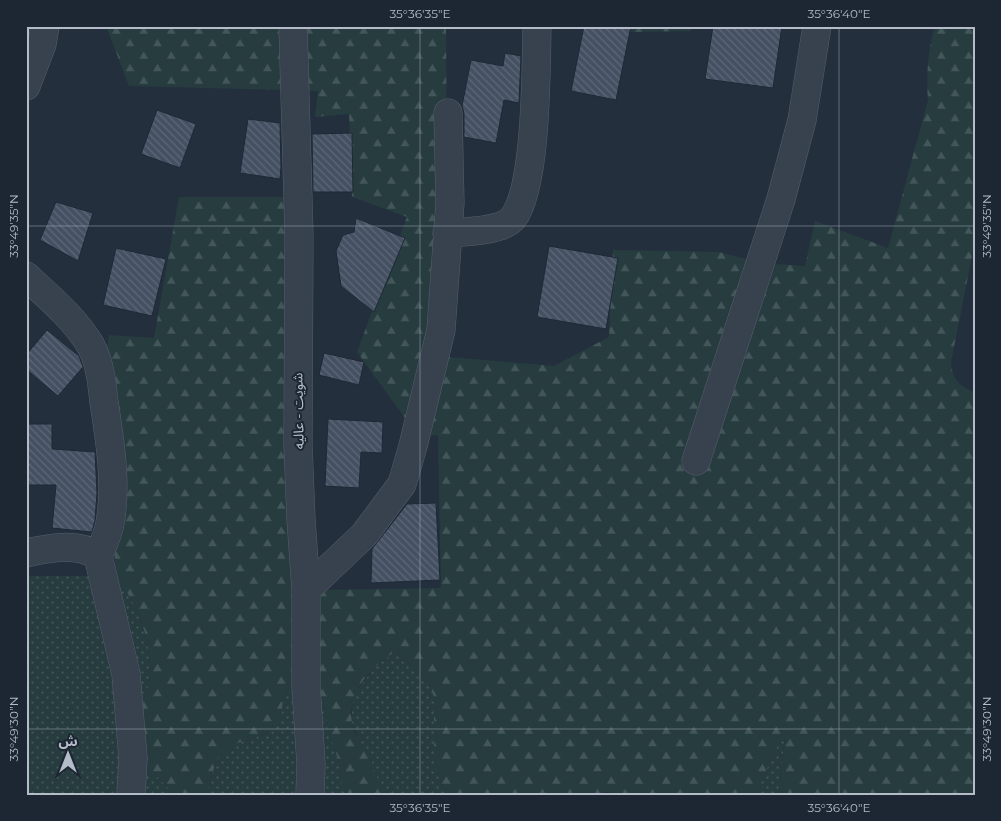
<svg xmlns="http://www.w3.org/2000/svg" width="1001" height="821" viewBox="0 0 1001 821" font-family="Montserrat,'Noto Sans Arabic',sans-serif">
<defs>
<pattern id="green-dots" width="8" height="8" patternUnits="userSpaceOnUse" patternTransform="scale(1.25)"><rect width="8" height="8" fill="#263c3f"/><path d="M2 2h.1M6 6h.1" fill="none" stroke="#435659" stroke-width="1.8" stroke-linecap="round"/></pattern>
<pattern id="forest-firs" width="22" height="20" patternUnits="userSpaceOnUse" patternTransform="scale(1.25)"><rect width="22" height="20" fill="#263c3f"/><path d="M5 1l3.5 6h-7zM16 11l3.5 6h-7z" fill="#435659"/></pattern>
<pattern id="building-back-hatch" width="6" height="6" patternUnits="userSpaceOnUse" patternTransform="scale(1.25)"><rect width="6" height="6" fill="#455162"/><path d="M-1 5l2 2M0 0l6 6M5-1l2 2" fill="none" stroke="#5d6877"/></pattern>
</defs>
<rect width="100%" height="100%" fill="#242f3e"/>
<!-- green -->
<path fill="url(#green-dots)" d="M 26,576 L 116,576 C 140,608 157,651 147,692 C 145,697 141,703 138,709 C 131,722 123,736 116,749 C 128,757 170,781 171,795 L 26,795 Z
M 396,651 L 429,683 L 434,697 L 434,765 L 447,795 L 388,795 L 375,775 L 370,757 L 362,746 L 352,723 L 352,709 L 354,694 L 375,667 Z
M 301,665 L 319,686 L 327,726 L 340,765 L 341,781 L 349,795 L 203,795 L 210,785 L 216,759 L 238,743 L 273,731 L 281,722 L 283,699 Z
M 785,736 L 779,795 L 755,795 C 766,776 770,752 785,736 Z"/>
<!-- forest -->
<path fill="url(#forest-firs)" d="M 106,26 L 446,26 L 448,357 L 554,366 L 609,337 L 613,250 L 719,252 L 761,263 L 805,266 L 815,221 L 888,248 L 928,100 C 926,75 928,51 935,26 L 975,26 L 975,241 L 951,362 C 952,378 959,387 975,392 L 975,795 L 779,795 L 785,737 C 770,751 766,777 755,795 L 615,795 C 610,791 603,792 597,795 L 447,795 L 434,765 L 434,697 L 429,683 L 396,651 C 372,667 347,691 352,722 C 354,735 364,746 370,757 C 373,762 373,770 376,775 C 379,782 385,788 388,795 L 349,795 L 341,781 L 340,765 L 327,726 L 319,686 L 300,665 L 283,699 L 281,722 L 273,731 L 238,743 L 216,759 L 210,785 L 203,795 L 171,795 C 170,780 128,758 116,749 C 123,736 130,722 138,709 C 141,703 145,697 147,692 C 157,651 140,608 116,576 L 102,382 L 109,335 L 154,338 L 179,197 L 298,197 L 319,590 L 441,588 L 438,435 L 418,436 L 357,352 L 407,217 L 352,197 L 349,114 L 315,117 L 318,91 L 129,86 Z
M 629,26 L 691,26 L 691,31 L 629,32 Z"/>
<!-- building -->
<path fill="url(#building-back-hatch)" stroke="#1f2835" d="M 584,26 L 631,26 L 616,100 L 571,91 Z
M 713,26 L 782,26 L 773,88 L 705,79 Z
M 505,53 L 521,56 L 519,103 L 504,100 L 496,143 L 464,137 L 464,113 L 462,106 L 471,60 L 503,66 Z
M 157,110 L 196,124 L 180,168 L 141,154 Z
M 248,119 L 280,123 L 281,167 L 280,179 L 240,173 Z
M 352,133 L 353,192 L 313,192 L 312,134 Z
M 56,202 L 93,213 L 78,261 L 40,240 Z
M 356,218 L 405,238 L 374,312 L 341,286 L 336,251 L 343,235 L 354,232 Z
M 549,246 L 618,258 L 606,329 L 537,317 Z
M 116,248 L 166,259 L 152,316 L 103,305 Z
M 47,330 L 79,356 L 83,367 L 58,396 L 26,369 L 26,355 Z
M 324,353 L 364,362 L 359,385 L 319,375 Z
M 328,419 L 383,422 L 382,453 L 361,452 L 359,488 L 325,486 Z
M 26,424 L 52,424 L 52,449 L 95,452 L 97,493 L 95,520 L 92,532 L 52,528 L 56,485 L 26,485 Z
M 436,503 L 440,580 L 371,583 L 372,549 L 407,504 Z"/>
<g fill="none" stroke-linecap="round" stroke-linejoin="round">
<defs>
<path id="minor" d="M 293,26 L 299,234 L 298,444 L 301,519 L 306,590 L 306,686 L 311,764 L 310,795
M 26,86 L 42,44 L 45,26
M 447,233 C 463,232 503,231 513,218 C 537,187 536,68 537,26
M 26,276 C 49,297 75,319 91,346 C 100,363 102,383 104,402 C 110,441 117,484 110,523 C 108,535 103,545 98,556
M 696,461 L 781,199 L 802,120 L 817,26
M 26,553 C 49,548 78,542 98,556 L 126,674 L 133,758 L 131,795
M 306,590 L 364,535 L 402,484 L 413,446 L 441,330 L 450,203 L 448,113"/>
</defs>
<!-- minor casing -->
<use href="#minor" stroke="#565f6c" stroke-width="29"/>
<!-- minor -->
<use href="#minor" stroke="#38414e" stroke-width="28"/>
</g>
<!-- ticks -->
<path fill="none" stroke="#b4bcc9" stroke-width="1" stroke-opacity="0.45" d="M 420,26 L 420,795M 839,26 L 839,795M 26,226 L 975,226M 26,729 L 975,729"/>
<g text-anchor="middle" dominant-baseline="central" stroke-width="4" stroke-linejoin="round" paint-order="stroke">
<!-- street labels -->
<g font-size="14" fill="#b4bcc9" stroke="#1d2633">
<text transform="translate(298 411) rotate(-91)">شويت - عاليه</text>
</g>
</g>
<!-- border -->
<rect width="1001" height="821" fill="none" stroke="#1d2633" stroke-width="55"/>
<!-- north arrow -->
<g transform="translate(68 754)" stroke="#1d2633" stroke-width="4" paint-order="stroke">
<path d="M0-4L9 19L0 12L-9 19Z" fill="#b4bcc9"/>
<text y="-8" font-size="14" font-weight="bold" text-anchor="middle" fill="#b4bcc9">ش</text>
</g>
<rect x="28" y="28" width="946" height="766" fill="none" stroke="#b4bcc9" stroke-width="2"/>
<g font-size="12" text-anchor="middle" fill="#b4bcc9">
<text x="420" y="18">35°36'35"E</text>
<text x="839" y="18">35°36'40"E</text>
<text transform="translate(14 226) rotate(-90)" y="4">33°49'35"N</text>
<text transform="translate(987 226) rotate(-90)" y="4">33°49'35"N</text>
<text transform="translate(14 729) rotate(-90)" y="4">33°49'30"N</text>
<text transform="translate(987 729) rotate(-90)" y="4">33°49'30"N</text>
<text x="420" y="812">35°36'35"E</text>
<text x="839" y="812">35°36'40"E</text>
</g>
</svg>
